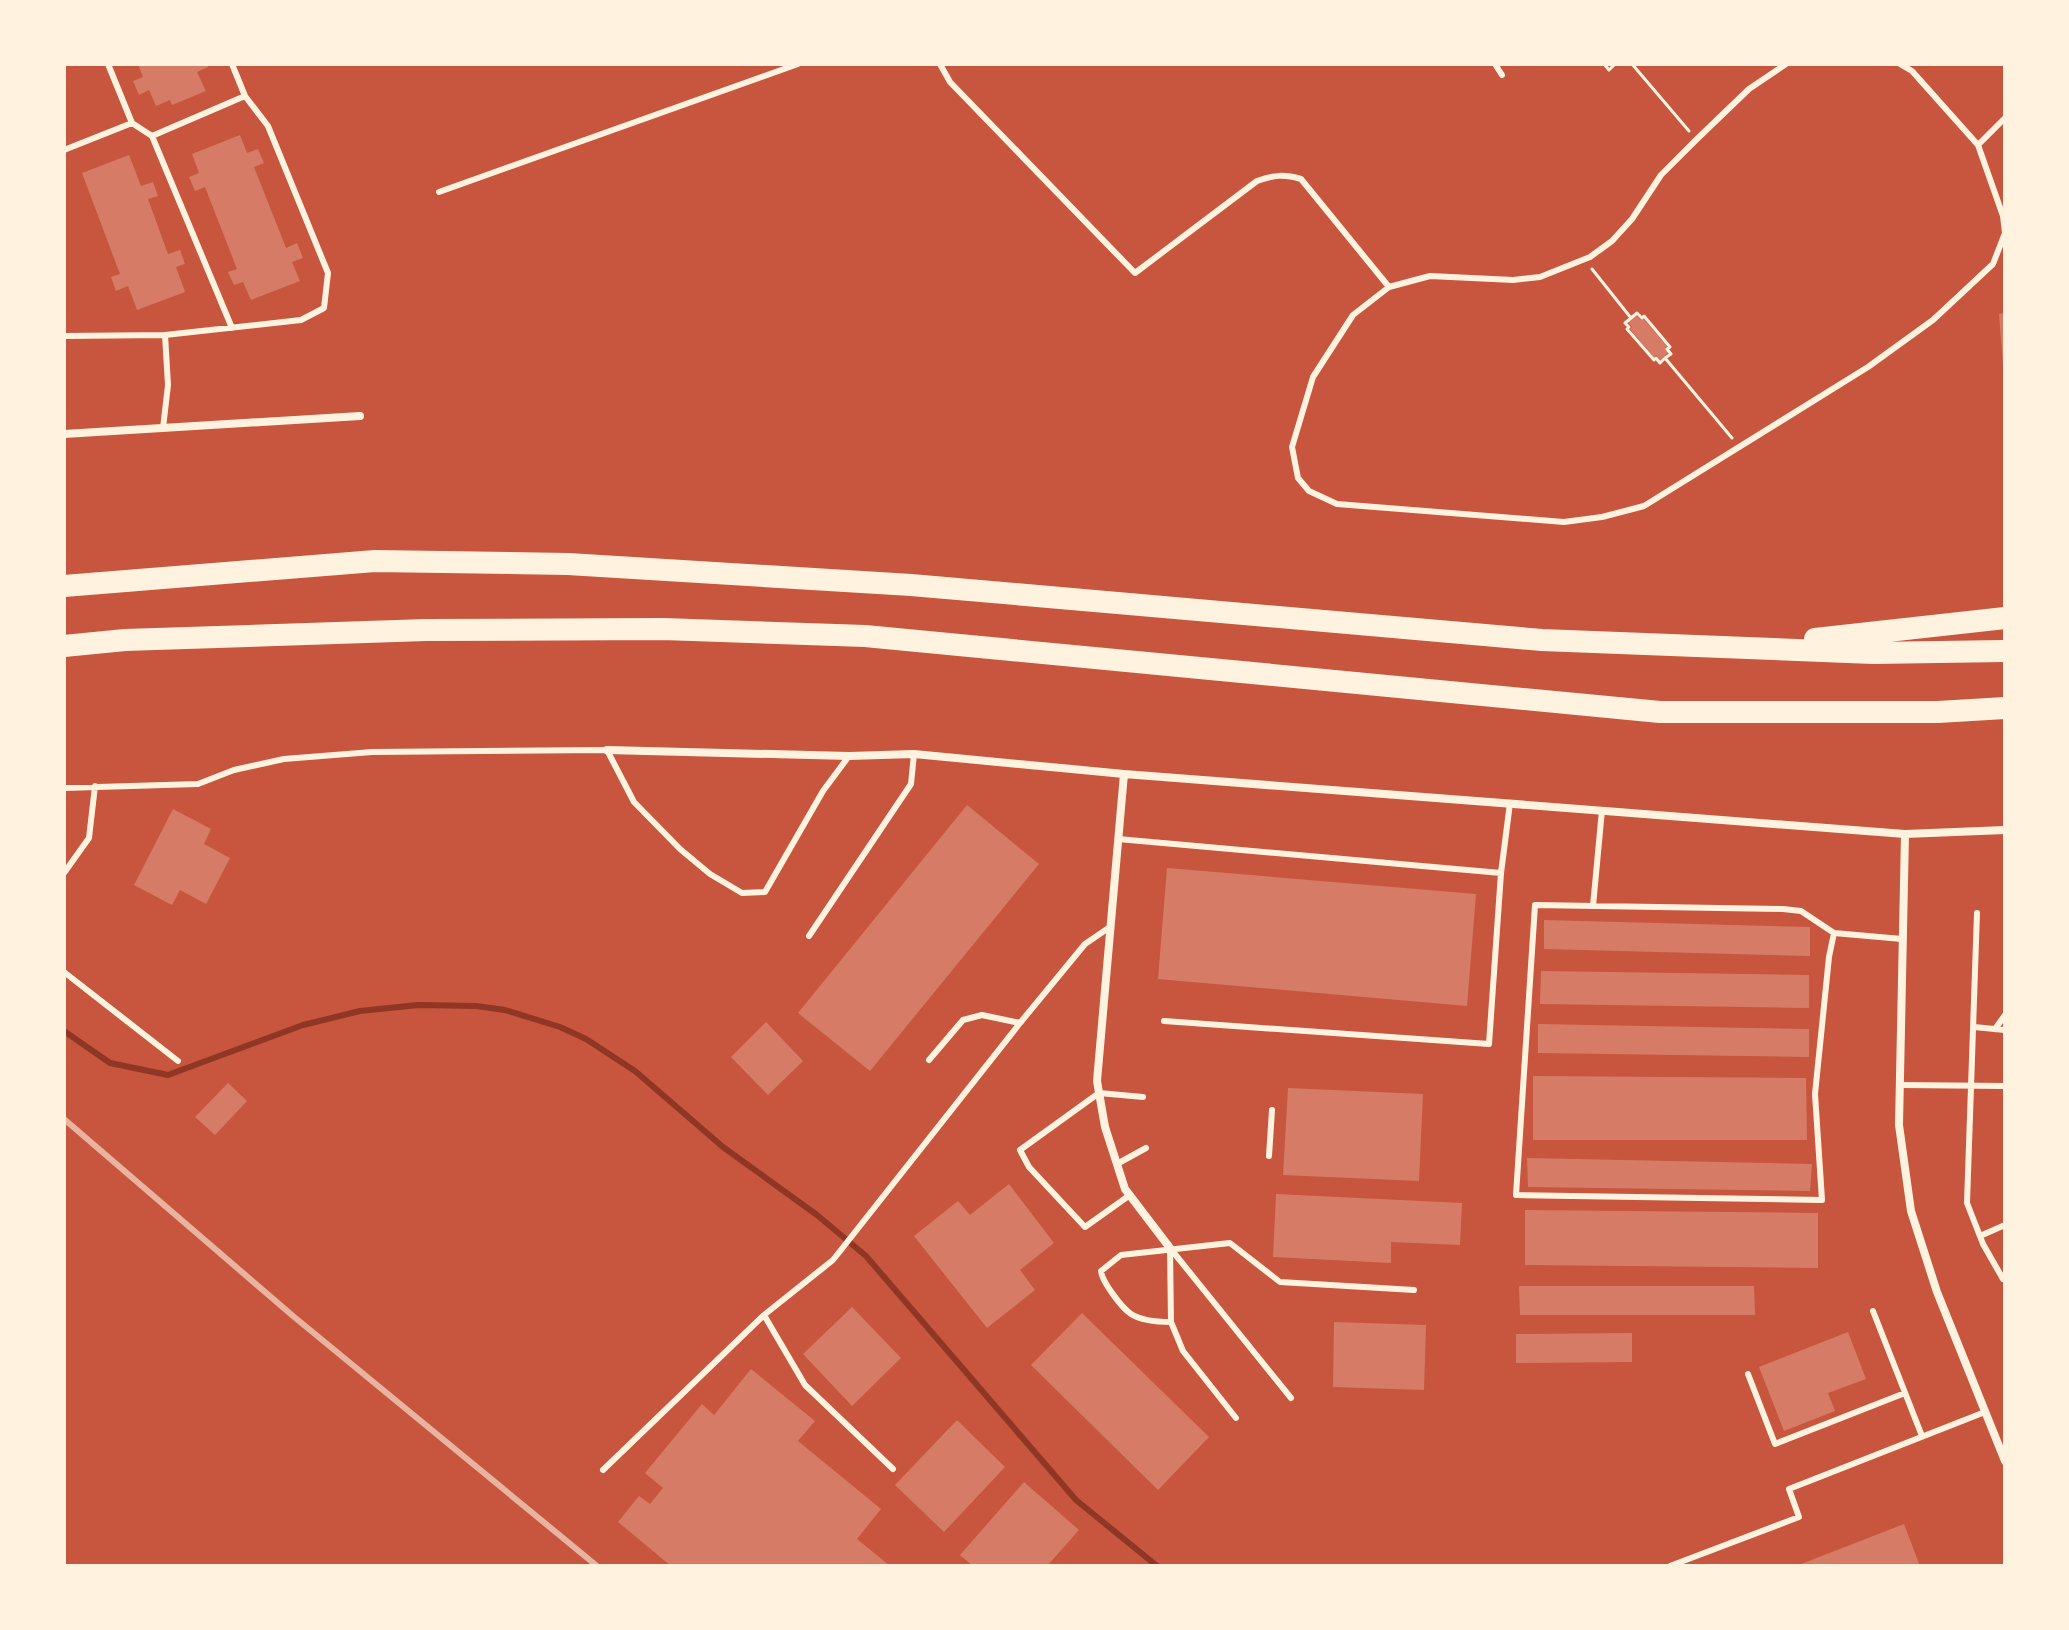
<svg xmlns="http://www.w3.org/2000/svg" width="2069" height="1630" viewBox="0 0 2069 1630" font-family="Cabin,sans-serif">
<rect width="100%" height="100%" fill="#c8553d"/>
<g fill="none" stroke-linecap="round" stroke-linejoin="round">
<!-- stream -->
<path stroke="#8f3625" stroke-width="6" d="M 64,1031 L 110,1063 L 168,1075 L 303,1025 L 360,1011 L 418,1005 L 476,1006 L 505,1010 L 560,1027 L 586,1039 L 635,1071 L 723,1147 L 817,1215 L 866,1256 L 1076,1500 L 1157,1566"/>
</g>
<!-- building -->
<path fill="#d67c66" d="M 138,64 L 207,64 L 208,67 L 197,72 L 206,91 L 172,105 L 170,100 L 156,106 L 149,90 L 139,95 L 133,81 L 143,77 Z
M 240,135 L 247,153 L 258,149 L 264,163 L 254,167 L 286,248 L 297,243 L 303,258 L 292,262 L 300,281 L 251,300 L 243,282 L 234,285 L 228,272 L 237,269 L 205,187 L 195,191 L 189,177 L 199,173 L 192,154 Z
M 129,155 L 141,186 L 153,182 L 158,196 L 148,199 L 168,254 L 180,250 L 185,264 L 176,267 L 185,292 L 137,310 L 128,286 L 116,291 L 111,277 L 120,274 L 82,173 Z
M 2005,313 L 2005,364 L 2003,364 L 1999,314 Z
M 1636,315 L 1641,320 L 1643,318 L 1667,346 L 1665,348 L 1668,353 L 1660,360 L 1656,355 L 1654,358 L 1630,329 L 1632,327 L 1628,322 Z
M 967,805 L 1039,864 L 870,1071 L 798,1013 Z
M 173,809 L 211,829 L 204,844 L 230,858 L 206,904 L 180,890 L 172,905 L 134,885 Z
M 1167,868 L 1476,894 L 1467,1006 L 1158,979 Z
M 1544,920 L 1810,927 L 1810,956 L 1544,949 Z
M 1541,971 L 1809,975 L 1809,1008 L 1540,1004 Z
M 766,1022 L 803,1061 L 768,1095 L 731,1057 Z
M 1538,1024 L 1809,1029 L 1809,1057 L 1538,1053 Z
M 1533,1076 L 1806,1078 L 1807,1140 L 1533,1140 Z
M 228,1083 L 247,1101 L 215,1135 L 195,1117 Z
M 1288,1088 L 1423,1094 L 1419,1181 L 1283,1175 Z
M 1527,1158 L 1812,1164 L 1810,1191 L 1528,1187 Z
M 1009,1184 L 1054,1243 L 1020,1270 L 1035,1290 L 987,1328 L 914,1236 L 958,1201 L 970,1215 Z
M 1276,1194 L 1462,1203 L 1460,1245 L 1391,1242 L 1391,1263 L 1273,1257 Z
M 1525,1210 L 1818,1213 L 1818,1268 L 1525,1265 Z
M 1519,1286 L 1754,1286 L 1755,1315 L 1520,1315 Z
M 852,1307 L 901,1358 L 852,1406 L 803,1354 Z
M 1082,1313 L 1209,1437 L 1158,1490 L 1031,1365 Z
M 1334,1322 L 1426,1325 L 1424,1390 L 1333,1387 Z
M 1848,1332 L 1866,1379 L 1828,1393 L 1835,1411 L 1784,1431 L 1759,1367 Z
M 1632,1333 L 1632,1362 L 1516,1363 L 1516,1334 Z
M 751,1369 L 815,1421 L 798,1441 L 881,1509 L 857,1539 L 890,1566 L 671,1566 L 618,1522 L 639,1496 L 650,1504 L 663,1488 L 645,1473 L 702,1404 L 714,1415 Z
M 957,1420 L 1005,1467 L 944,1532 L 895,1485 Z
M 1024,1482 L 1079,1530 L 1047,1566 L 973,1566 L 960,1555 Z
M 1904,1524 L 1920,1566 L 1796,1566 Z"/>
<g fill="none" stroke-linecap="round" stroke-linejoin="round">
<!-- path -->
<path stroke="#fff3e0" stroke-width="3" d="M 1604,64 L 1609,70 L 1615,64
M 1632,64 L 1689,131
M 1592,269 L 1631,318 L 1637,313 L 1642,318 L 1644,316 L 1670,347 L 1667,349 L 1671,354 L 1665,358 L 1732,438
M 1631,318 L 1625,323 L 1629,327 L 1627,329 L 1654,360 L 1656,358 L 1660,363 L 1664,359"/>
<!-- service -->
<path stroke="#fff3e0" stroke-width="6" d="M 940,64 L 950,82 L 1135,273 L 1257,181 C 1273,175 1284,174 1301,179 L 1389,287
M 1495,64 L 1502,75
M 1786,64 L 1749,89 L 1696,140 L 1661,175 L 1632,219 L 1612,241 L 1590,257 L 1540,277 L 1513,280 L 1430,276 L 1389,287 L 1353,315 L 1313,377 L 1292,447 L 1298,478 L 1309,491 L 1337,504 L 1564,522 L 1602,517 L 1644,506 L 1868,367 L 1933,320 L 1993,264 L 2005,233 L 2003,216 L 1978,145 L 1912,71 L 1900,64
M 132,123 L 152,136 L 232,328
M 152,136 L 245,96
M 1978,145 L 2005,118
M 64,150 L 132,123 L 108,64
M 439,192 L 798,64
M 165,335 L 301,320 L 324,308 L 328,273 L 268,126 L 245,96 L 232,64
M 64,336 L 165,335 L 168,385 L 163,428
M 64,788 L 198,784 L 234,770 L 284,759 L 372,752 L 607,750 L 634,802 L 680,849 L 710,874 L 742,893 L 765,892 L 823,791 L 849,756
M 1118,839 L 1501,873 L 1510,803
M 64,873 L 89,838 L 95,786
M 1593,906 L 1602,810
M 1977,913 L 1967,1203 L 1983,1244 L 2003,1279
M 1834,933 L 1829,957 L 1815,1094 L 1822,1200 L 1516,1195 L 1535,905 L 1783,909 L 1801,911 L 1834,933 L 1902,939
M 809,936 L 911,784 L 914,754
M 64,972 L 178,1061
M 1164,1021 L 1489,1044 L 1501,873
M 1974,1027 L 2005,1030
M 1995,1029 L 2005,1015
M 929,1060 L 963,1020 L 982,1015 L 1020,1023 L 1085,944 L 1110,927
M 1900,1085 L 2005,1086
M 1269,1156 L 1272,1110
M 1117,1164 L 1146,1148
M 1130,1195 L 1085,1227 L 1029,1167 L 1020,1150 L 1099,1093 L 1143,1097
M 1980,1236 L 2005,1225
M 1170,1248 L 1291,1398
M 1170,1248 L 1171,1322 L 1183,1351 L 1236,1418
M 1873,1311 L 1922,1436
M 764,1315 L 805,1385 L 893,1469
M 1171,1322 C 1159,1322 1142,1321 1131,1314 C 1122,1308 1102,1282 1101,1271 L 1121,1255 L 1230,1243 L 1280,1282 L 1414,1290
M 1748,1374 L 1775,1444 L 1905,1393
M 603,1470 L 764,1315 L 833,1260 L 1020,1023
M 1670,1566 L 1799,1517 L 1789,1489 L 1985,1412"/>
<!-- minor -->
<path stroke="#fff3e0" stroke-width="8" d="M 64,434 L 360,416
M 607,750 L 849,756 L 914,754 L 1124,774 L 1905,834 L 2005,830
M 1124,774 L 1097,1081 L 1105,1127 L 1125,1189 L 1170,1248
M 1905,834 L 1899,1125 L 1911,1211 L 1937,1292 L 2005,1461"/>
<!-- motorway -->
<path stroke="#fff3e0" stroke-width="22" d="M 64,586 L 375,561 L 568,564 L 911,585 L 1542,640 L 1873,653 L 2005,651
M 1815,639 L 2005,618
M 64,646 L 125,640 L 426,630 L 663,629 L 865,636 L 1660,712 L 1938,712 L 2005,708"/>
<!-- rail -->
<path stroke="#e9b49f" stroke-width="6" d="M 64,1119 L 293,1316 L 597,1566"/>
</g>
<!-- border -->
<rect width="2069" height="1630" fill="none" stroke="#fff3e0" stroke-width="132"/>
</svg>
